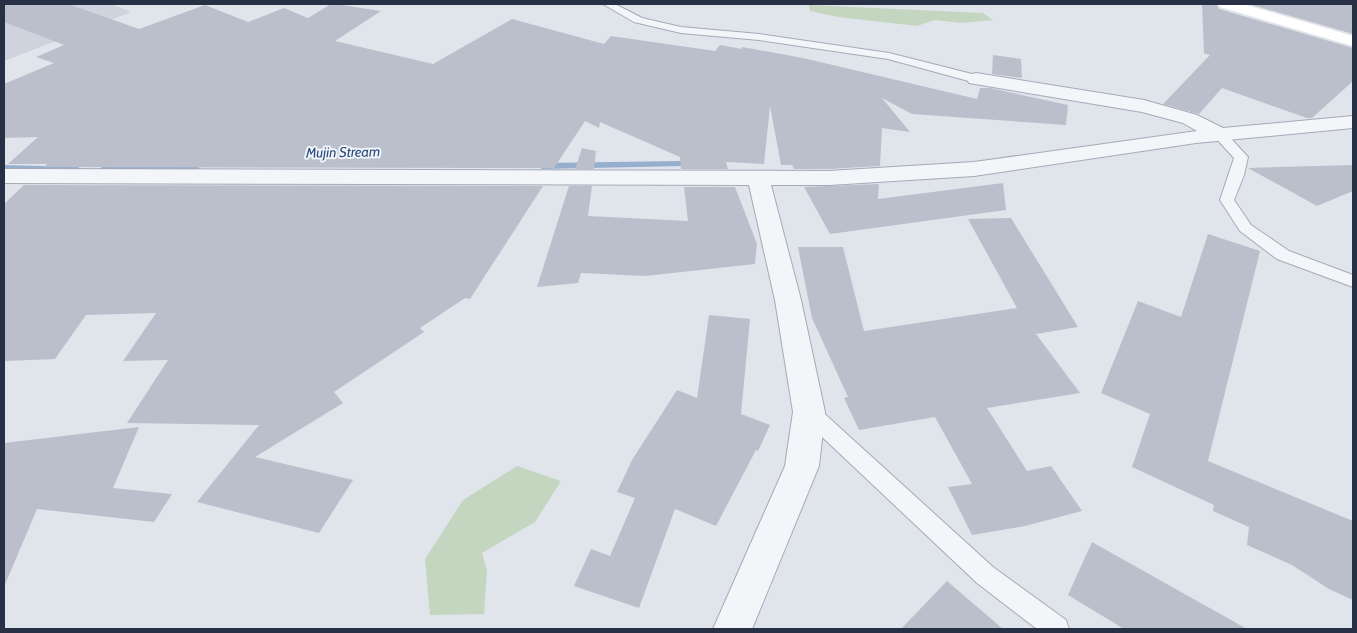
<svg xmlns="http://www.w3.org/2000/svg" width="1357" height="633" viewBox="0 0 1357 633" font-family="Cabin,sans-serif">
<rect width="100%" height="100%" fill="#e0e4eb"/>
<!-- built -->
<path fill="#ced3dd" d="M 4,4 L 111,4 L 131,12 L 4,61 Z"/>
<!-- green -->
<path fill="#c5d6c0" d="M 809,5 L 983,13 L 993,20 L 961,23 L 935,20 L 917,26 L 838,17 L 810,11 Z
M 517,466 L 561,481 L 535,522 L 482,553 L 487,571 L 484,614 L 430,615 L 425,559 L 463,500 Z"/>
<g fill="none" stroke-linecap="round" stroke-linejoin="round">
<!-- stream -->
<path fill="#97afcf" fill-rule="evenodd" d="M 682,161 L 685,162 L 685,166 L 542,169 L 538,166 L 542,163 Z
M 196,164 L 199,165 L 199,169 L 102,173 L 97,170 L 102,167 Z
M 4,165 L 78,167 L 83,170 L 78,173 L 4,171 Z"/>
</g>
<!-- building -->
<path fill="#babfcb" d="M 4,4 L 68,4 L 139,29 L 205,5 L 248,22 L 284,8 L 308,18 L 331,4 L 336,4 L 381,11 L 335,41 L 433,64 L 512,19 L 604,44 L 611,36 L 715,51 L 720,45 L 742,49 L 742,47 L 803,58 L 977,99 L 980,88 L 990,88 L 1068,105 L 1066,125 L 912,114 L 882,98 L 910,132 L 882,128 L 880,166 L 829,169 L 794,169 L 792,165 L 781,165 L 770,106 L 764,164 L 726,162 L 728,169 L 681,169 L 680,157 L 600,122 L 599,128 L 585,121 L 554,168 L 44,167 L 47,164 L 8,164 L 38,137 L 4,138 L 4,84 L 54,63 L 36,57 L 64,45 L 4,22 Z
M 1202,4 L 1216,4 L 1219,9 L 1353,48 L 1353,81 L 1312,118 L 1307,118 L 1222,88 L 1199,114 L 1163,104 L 1210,55 L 1204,53 Z
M 1249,4 L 1353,4 L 1353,34 Z
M 993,55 L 1021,59 L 1022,78 L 992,74 Z
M 582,148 L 596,151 L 594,169 L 575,169 Z
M 1353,165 L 1353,191 L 1317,206 L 1248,168 Z
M 1003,183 L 1006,210 L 830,234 L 804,187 L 879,184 L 878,199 Z
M 24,185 L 543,186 L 470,299 L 465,298 L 420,328 L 424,332 L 334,392 L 343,403 L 255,457 L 353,480 L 319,533 L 197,502 L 259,425 L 127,423 L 168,360 L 123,361 L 156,313 L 86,315 L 55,359 L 4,361 L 4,204 Z
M 569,186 L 592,186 L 588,216 L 688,221 L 684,187 L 735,187 L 757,244 L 755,264 L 645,276 L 581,273 L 578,283 L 537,287 Z
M 1011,218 L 1078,327 L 1036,334 L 1080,393 L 987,408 L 1027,471 L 1051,466 L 1082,511 L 1025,526 L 972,535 L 948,487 L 972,484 L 935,417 L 859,430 L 844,398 L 848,397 L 812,318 L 798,247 L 843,247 L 864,331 L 1017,308 L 968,219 Z
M 1208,234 L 1260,251 L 1208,461 L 1353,521 L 1353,600 L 1329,589 L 1292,565 L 1247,545 L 1249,527 L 1213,511 L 1214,505 L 1132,467 L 1150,414 L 1101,393 L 1138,301 L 1181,317 Z
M 709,315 L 750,319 L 741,414 L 770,425 L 758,451 L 756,450 L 716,526 L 675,509 L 639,608 L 574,586 L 591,549 L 610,556 L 635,498 L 617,492 L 632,460 L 677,390 L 697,398 Z
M 139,427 L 113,488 L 172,494 L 154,522 L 37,509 L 4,587 L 4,443 Z
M 1092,542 L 1247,629 L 1124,629 L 1068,595 Z
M 947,581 L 1003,629 L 901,629 Z"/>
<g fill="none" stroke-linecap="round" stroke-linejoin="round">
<defs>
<path id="lane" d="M 603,4 L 615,4 L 642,18 L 681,27 L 759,34 L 889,53 L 980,76 L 982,79 L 976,83 L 888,59 L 759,40 L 681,33 L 634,22 Z
M 1219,130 L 1224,131 L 1248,157 L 1244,175 L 1234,200 L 1251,225 L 1289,251 L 1353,275 L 1353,287 L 1277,259 L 1240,231 L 1220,200 L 1234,158 L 1212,134 Z
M 809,404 L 816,406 L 993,567 L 1066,620 L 1069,629 L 1037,629 L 977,583 L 802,418 L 799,412 L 802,406 Z"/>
<path id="street" d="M 976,73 L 1144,100 L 1197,115 L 1223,128 L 1353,116 L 1353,128 L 1196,143 L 974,176 L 829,185 L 771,185 L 801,300 L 825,412 L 819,466 L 752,629 L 713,629 L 785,466 L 793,412 L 775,300 L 749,185 L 4,183 L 4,169 L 829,171 L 974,162 L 1197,131 L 1183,123 L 1142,112 L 969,83 L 967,79 L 969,75 Z"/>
</defs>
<!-- lane casing -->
<use href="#lane" stroke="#a5aab6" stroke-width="2"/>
<!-- street casing -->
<use href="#street" stroke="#a5aab6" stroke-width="2"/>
<!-- lane -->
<use href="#lane" fill="#f3f5f8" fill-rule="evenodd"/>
<!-- street -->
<use href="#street" fill="#f3f5f8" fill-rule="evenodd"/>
<!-- secondary -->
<path fill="#fff" fill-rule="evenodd" d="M 1218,4 L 1243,4 L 1353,36 L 1353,46 L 1220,7 Z"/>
</g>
<g text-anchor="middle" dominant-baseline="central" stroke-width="4" stroke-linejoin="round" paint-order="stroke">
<!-- far-water labels -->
<g font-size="14" font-style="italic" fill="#2c4c7d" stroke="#f0f3f8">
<text transform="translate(343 152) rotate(-1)">Mujin Stream</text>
</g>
</g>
<!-- border -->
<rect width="1357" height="633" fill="none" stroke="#273044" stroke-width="10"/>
</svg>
